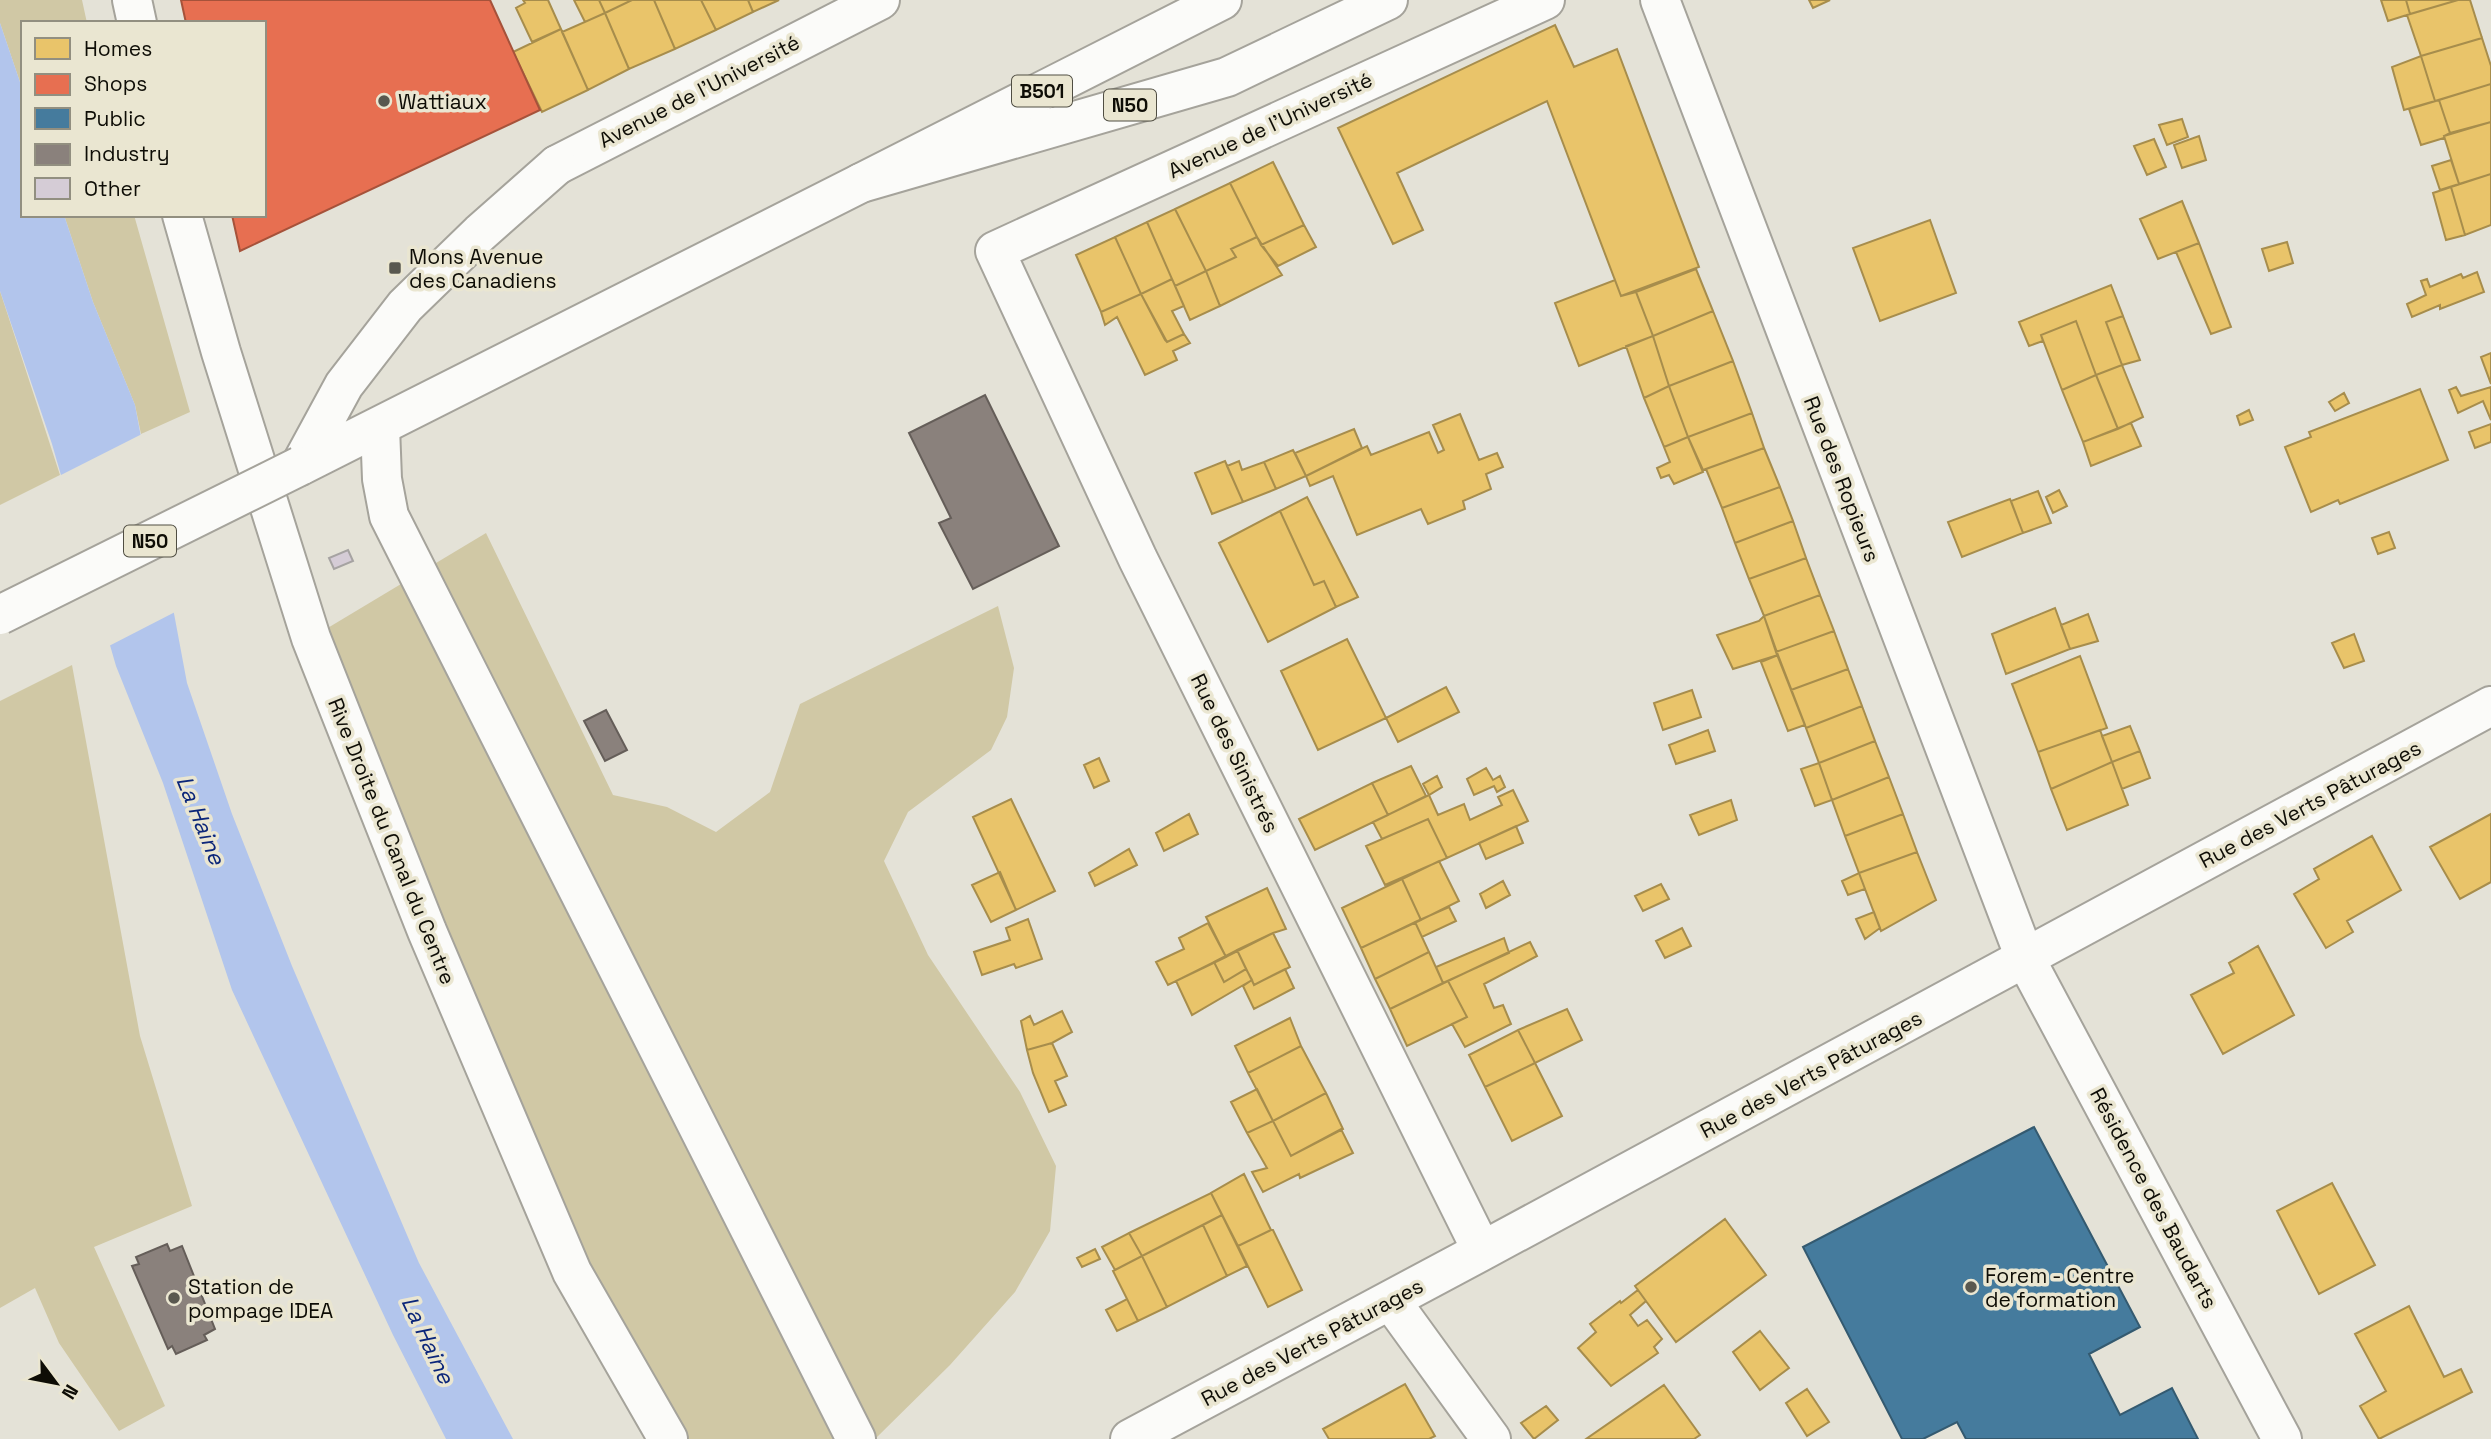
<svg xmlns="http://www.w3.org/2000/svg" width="2491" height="1439" viewBox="0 0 2491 1439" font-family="'Space Grotesk',sans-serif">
<rect width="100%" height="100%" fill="#e4e2d7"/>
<!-- green -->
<path fill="#d0c8a5" d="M 0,0 L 82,0 L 87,23 L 23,23 L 23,91 L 0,23 Z
M 64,215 L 134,215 L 190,412 L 141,434 L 135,405 L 93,302 Z
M 0,291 L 60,475 L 0,505 Z
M 486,533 L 613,795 L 667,807 L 716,832 L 770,792 L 800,704 L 998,606 L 1014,668 L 1007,717 L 991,750 L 908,812 L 884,861 L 928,955 L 1020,1092 L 1056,1166 L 1050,1231 L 1015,1292 L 950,1365 L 875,1439 L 668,1439 L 572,1272 L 311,638 Z
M 72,665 L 140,1036 L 192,1206 L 94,1247 L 165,1406 L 119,1431 L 59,1343 L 35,1288 L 0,1308 L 0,701 Z"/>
<!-- water -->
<path fill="#b2c5ec" d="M 0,23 L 23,91 L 23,215 L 64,215 L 93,302 L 135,405 L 187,683 L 232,814 L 292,966 L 419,1263 L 513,1439 L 446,1439 L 393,1335 L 232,990 L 163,783 L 116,666 L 52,444 L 0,291 Z"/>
<!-- pier -->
<path fill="#e4e2d7" d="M 144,433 L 177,611 L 107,647 L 57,477 Z"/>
<!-- homes -->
<path fill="#e9c46a" stroke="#a78d4c" stroke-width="2" d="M 523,0 L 548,0 L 561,29 L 532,42 L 516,8 L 525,3 Z
M 574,0 L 599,0 L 605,13 L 585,22 Z
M 599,0 L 632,0 L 605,13 Z
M 632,0 L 654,0 L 675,49 L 629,69 L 605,13 Z
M 654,0 L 701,0 L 716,30 L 675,49 Z
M 701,0 L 748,0 L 753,12 L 716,30 Z
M 748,0 L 779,0 L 753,12 Z
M 1809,0 L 1830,0 L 1813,8 Z
M 2381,0 L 2406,0 L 2410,14 L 2388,21 Z
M 2406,0 L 2458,0 L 2410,14 Z
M 2458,0 L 2470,0 L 2482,38 L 2421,56 L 2407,15 Z
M 605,13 L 629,69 L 588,90 L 562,32 Z
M 1555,25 L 1574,67 L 1617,49 L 1699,267 L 1621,296 L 1547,101 L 1397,173 L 1423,230 L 1393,244 L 1338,128 Z
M 561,29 L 588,90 L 542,112 L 513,52 Z
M 2482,38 L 2491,66 L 2491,84 L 2435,101 L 2421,56 Z
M 2421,56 L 2435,101 L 2404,110 L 2392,67 Z
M 2491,84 L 2491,122 L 2450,133 L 2439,100 Z
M 2439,100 L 2450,133 L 2444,136 L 2444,138 L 2421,145 L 2409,109 Z
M 2182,119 L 2188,137 L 2167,145 L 2159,125 Z
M 2491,122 L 2491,174 L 2459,184 L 2444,136 Z
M 2199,136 L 2206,160 L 2182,168 L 2174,145 Z
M 2154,139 L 2166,167 L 2147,175 L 2134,146 Z
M 2451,160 L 2459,184 L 2440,190 L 2432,166 Z
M 1273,162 L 1304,225 L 1261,245 L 1230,183 Z
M 2491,174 L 2491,225 L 2465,235 L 2451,187 Z
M 1230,183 L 1257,237 L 1231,249 L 1236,257 L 1206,271 L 1175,209 Z
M 2451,187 L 2465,235 L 2446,240 L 2433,193 Z
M 2182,201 L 2199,243 L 2158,259 L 2140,219 Z
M 1175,209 L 1206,271 L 1175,286 L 1147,222 Z
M 1930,220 L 1956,293 L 1880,321 L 1853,248 Z
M 1147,222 L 1172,279 L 1141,294 L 1115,237 Z
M 1304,225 L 1316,247 L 1278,266 L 1261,245 Z
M 1115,237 L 1141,294 L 1101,312 L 1076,255 Z
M 1257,237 L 1282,275 L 1220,306 L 1206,271 L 1236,257 L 1231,249 Z
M 2287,242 L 2293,263 L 2269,271 L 2262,249 Z
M 2199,243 L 2231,327 L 2211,334 L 2176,252 Z
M 1696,269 L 1713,311 L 1653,336 L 1636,292 Z
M 1206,271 L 1220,306 L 1190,320 L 1175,286 Z
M 2477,272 L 2484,292 L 2440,309 L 2440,305 L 2412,317 L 2407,304 L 2426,295 L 2421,281 L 2427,279 L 2430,287 L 2461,274 L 2463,278 Z
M 1172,279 L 1184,306 L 1172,311 L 1184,334 L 1167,342 L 1141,294 Z
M 1615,280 L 1621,296 L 1636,292 L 1653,336 L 1579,366 L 1555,303 Z
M 2111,285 L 2123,316 L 2106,322 L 2122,365 L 2096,375 L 2076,321 L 2041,335 L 2043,341 L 2029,346 L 2019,322 Z
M 1141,294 L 1165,340 L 1167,342 L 1184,334 L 1190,343 L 1173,351 L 1177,360 L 1145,375 L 1117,317 L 1105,325 L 1101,312 Z
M 1713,311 L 1733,361 L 1669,386 L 1653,336 Z
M 2123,316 L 2140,360 L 2122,365 L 2106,322 Z
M 2076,321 L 2096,375 L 2062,390 L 2041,335 Z
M 1653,336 L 1669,386 L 1644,398 L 1626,346 Z
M 2491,353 L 2491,384 L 2481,357 Z
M 1733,361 L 1752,413 L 1688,437 L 1669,386 Z
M 2122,365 L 2143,417 L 2118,429 L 2096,375 Z
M 2096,375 L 2118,429 L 2083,442 L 2062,390 Z
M 1669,386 L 1688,437 L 1664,447 L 1644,398 Z
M 2456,387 L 2461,396 L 2491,387 L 2491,420 L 2483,401 L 2458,413 L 2449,390 Z
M 2420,389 L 2448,460 L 2340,504 L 2338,500 L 2311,512 L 2285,447 L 2311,437 L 2309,432 Z
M 2344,393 L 2349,403 L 2335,411 L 2329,402 Z
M 2249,410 L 2253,420 L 2240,425 L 2237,416 Z
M 1752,413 L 1764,448 L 1703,470 L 1688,437 Z
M 1460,414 L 1479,460 L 1497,453 L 1503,467 L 1486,474 L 1491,489 L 1463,501 L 1465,509 L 1428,524 L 1421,509 L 1357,535 L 1333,476 L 1310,486 L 1306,476 L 1367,446 L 1371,455 L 1429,432 L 1438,453 L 1444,450 L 1433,425 Z
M 2131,423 L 2141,446 L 2091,466 L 2083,442 Z
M 2491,424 L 2491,442 L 2475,448 L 2469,432 Z
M 1354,429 L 1362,448 L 1306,476 L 1295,453 Z
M 1688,437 L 1703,472 L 1674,484 L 1669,475 L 1661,478 L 1657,468 L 1670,462 L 1664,447 Z
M 1764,448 L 1780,487 L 1722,508 L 1706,469 Z
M 1293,450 L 1306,476 L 1276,489 L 1264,462 Z
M 1225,461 L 1243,502 L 1212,514 L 1195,473 Z
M 1239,461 L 1242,470 L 1264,462 L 1276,489 L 1243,502 L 1227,466 Z
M 1780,487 L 1793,521 L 1735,543 L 1722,508 Z
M 2059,490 L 2067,506 L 2053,513 L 2046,497 Z
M 2038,491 L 2051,523 L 2023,533 L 2011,501 Z
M 1307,497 L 1358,597 L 1336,607 L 1324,581 L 1314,585 L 1280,511 Z
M 2010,499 L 2023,533 L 1962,557 L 1948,522 Z
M 1280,511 L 1314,585 L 1324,581 L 1336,607 L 1268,642 L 1219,543 Z
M 1793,521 L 1806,558 L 1749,579 L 1735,543 Z
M 2389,532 L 2395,548 L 2378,554 L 2372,538 Z
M 1806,558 L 1820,595 L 1764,616 L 1749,579 Z
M 1820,595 L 1834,631 L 1776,652 L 1764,616 Z
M 2055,608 L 2070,649 L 2006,674 L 1992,634 Z
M 2088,614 L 2098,641 L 2070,649 L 2061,625 Z
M 1764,616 L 1778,655 L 1733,669 L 1717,635 L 1759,621 Z
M 1834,631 L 1848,669 L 1791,690 L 1776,652 Z
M 2354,634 L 2364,661 L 2344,668 L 2332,643 Z
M 1347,639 L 1386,718 L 1318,750 L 1281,671 Z
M 1778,655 L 1805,725 L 1788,731 L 1761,662 Z
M 2080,656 L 2107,728 L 2038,752 L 2012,684 Z
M 1848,669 L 1862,706 L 1806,728 L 1791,690 Z
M 1446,687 L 1459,712 L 1398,742 L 1386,718 Z
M 1692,690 L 1701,717 L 1663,730 L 1654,703 Z
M 1862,706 L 1875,741 L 1819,763 L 1806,728 Z
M 2130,726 L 2140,751 L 2112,762 L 2102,736 Z
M 1708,730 L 1715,751 L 1676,764 L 1669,745 Z
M 2100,730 L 2112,762 L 2051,789 L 2038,752 Z
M 1875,741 L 1889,777 L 1832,800 L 1819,763 Z
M 2140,751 L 2150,778 L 2122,789 L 2112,762 Z
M 1099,758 L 1109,781 L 1094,788 L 1084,765 Z
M 2112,762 L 2128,805 L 2067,830 L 2051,789 Z
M 1819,763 L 1832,800 L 1815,806 L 1801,769 Z
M 1411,766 L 1426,796 L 1388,815 L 1372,783 Z
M 1486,768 L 1493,780 L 1500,776 L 1505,787 L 1497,792 L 1494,786 L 1474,795 L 1467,779 Z
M 1437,776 L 1442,787 L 1429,795 L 1423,784 Z
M 1889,777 L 1903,814 L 1845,836 L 1832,800 Z
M 1372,783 L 1388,815 L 1315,850 L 1299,819 Z
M 1513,790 L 1528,821 L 1447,858 L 1428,819 L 1382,839 L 1373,822 L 1429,795 L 1438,815 L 1464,804 L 1470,820 L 1502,805 L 1498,797 Z
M 1011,799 L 1055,891 L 1016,910 L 973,817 Z
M 1731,800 L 1737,820 L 1699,835 L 1690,815 Z
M 1189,814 L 1198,834 L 1164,851 L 1156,833 Z
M 1903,814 L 1917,852 L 1859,873 L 1845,836 Z
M 2491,814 L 2491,882 L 2460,899 L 2430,847 Z
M 1428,819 L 1447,858 L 1385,885 L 1366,846 Z
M 1516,826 L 1523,843 L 1486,859 L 1479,843 Z
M 2372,836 L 2401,890 L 2347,921 L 2353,932 L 2326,948 L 2294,894 L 2319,879 L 2314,869 Z
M 1129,849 L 1137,865 L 1095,886 L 1089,873 Z
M 1917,852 L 1936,900 L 1881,931 L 1859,873 Z
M 1439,861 L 1459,901 L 1421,920 L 1402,879 Z
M 1000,872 L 1016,910 L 991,922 L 972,885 Z
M 1859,873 L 1865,889 L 1848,895 L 1842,881 Z
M 1402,879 L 1421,920 L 1361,948 L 1342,908 Z
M 1503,881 L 1510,895 L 1486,908 L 1480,894 Z
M 1661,884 L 1669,899 L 1643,911 L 1635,896 Z
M 1267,888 L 1286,929 L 1273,933 L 1226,957 L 1206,917 Z
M 1449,907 L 1456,921 L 1422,937 L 1415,922 Z
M 1874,912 L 1880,928 L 1865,939 L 1856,919 Z
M 1028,919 L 1042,959 L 1016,968 L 1014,964 L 982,975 L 974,952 L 1010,940 L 1006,928 Z
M 1415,922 L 1429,952 L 1375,979 L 1361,948 Z
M 1208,923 L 1226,957 L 1168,985 L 1156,962 L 1184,949 L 1179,938 Z
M 1682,928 L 1691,946 L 1665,958 L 1656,941 Z
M 1273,933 L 1290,967 L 1254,985 L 1237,950 Z
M 1504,938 L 1509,953 L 1443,983 L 1436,967 Z
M 1530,942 L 1537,956 L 1484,984 L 1494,1008 L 1503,1005 L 1511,1024 L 1465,1047 L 1452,1024 L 1467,1017 L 1448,981 Z
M 2258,946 L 2294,1015 L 2223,1054 L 2191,995 L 2234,973 L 2229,963 Z
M 1237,950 L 1246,969 L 1224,982 L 1214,962 Z
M 1429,952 L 1443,983 L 1390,1009 L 1375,979 Z
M 1214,962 L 1224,982 L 1246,969 L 1252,980 L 1192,1015 L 1176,981 Z
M 1285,969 L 1294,988 L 1254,1009 L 1243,986 L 1252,980 L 1254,985 Z
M 1448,981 L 1467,1017 L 1407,1046 L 1390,1009 Z
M 1567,1009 L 1582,1040 L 1535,1063 L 1518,1030 Z
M 1062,1011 L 1072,1032 L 1052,1043 L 1027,1050 L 1021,1021 L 1030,1016 L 1034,1025 Z
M 1290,1018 L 1301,1046 L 1248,1073 L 1235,1046 Z
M 1518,1030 L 1535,1063 L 1485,1087 L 1469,1055 Z
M 1052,1043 L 1067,1076 L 1055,1081 L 1066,1105 L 1049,1112 L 1033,1073 L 1027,1050 Z
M 1301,1046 L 1326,1093 L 1273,1121 L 1248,1073 Z
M 1535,1063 L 1562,1116 L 1512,1141 L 1485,1087 Z
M 1257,1089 L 1273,1121 L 1247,1133 L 1231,1102 Z
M 1326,1093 L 1343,1129 L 1291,1156 L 1273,1121 Z
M 1273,1121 L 1291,1156 L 1341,1129 L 1353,1153 L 1300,1178 L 1299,1174 L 1263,1192 L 1252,1172 L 1267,1168 L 1247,1133 Z
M 1244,1174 L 1271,1230 L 1238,1246 L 1211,1193 Z
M 2332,1183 L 2375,1265 L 2319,1294 L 2277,1211 Z
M 1211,1193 L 1222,1215 L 1142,1256 L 1129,1233 Z
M 1222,1215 L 1247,1266 L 1227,1276 L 1203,1225 Z
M 1725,1219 L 1766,1275 L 1676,1342 L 1635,1286 Z
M 1203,1225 L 1227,1276 L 1167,1307 L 1142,1256 Z
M 1271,1230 L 1273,1230 L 1302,1290 L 1268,1307 L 1238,1246 Z
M 1129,1233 L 1142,1256 L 1115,1270 L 1102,1247 Z
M 1095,1249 L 1100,1259 L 1082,1267 L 1077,1258 Z
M 1142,1256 L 1167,1307 L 1138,1321 L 1113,1271 Z
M 1638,1290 L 1646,1301 L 1630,1315 L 1638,1326 L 1647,1320 L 1662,1339 L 1654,1347 L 1658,1353 L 1611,1386 L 1578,1348 L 1596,1332 L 1590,1324 L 1620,1301 L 1621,1303 Z
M 1127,1299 L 1138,1321 L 1117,1331 L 1106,1310 Z
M 2409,1306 L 2444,1377 L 2461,1369 L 2472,1392 L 2379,1439 L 2360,1406 L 2386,1391 L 2355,1334 Z
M 1760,1331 L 1789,1368 L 1760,1390 L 1733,1352 Z
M 1405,1384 L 1435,1436 L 1429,1439 L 1329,1439 L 1323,1429 Z
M 1664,1385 L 1700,1435 L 1694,1439 L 1586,1439 Z
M 1807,1389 L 1829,1422 L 1807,1436 L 1786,1403 Z
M 1546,1406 L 1558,1420 L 1534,1439 L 1521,1423 Z"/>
<!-- shops -->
<path fill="#e76f51" stroke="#a6523a" stroke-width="2" d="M 181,0 L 490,0 L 540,110 L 240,251 L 232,215 L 264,215 L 264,23 L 186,23 Z"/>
<!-- public -->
<path fill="#457b9d" stroke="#345a70" stroke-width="2" d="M 2034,1127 L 2140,1327 L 2089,1354 L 2120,1415 L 2172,1388 L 2198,1439 L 1966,1439 L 1957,1422 L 1923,1439 L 1902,1439 L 1803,1247 Z"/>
<!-- industry -->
<path fill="#8a817c" stroke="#655e59" stroke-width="2" d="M 985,395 L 1059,546 L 973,589 L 939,523 L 951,518 L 909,433 Z
M 606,710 L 627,750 L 605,761 L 584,721 Z
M 167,1244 L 170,1251 L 182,1246 L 215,1329 L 204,1335 L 207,1340 L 176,1354 L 172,1346 L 168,1349 L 132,1266 L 139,1264 L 136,1257 Z"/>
<!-- building -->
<path fill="#d5ccd6" stroke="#a6a3a2" stroke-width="2" d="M 348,550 L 353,561 L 334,569 L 329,558 Z"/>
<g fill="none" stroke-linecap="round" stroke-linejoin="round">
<defs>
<path id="minor" d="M 132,0 L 137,23
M 1660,0 L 2025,958 L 2282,1439
M 182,215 L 221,352 L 311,638 L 427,931 L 572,1272 L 668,1439
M 1482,1251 L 1138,559 L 995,251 L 1545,0
M 1391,1301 L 1491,1439
M 1130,1439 L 1482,1251 L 2491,706"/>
<path id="tertiary" d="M 380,427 L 382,479 L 389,516 L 856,1439"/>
<path id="primary" d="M 557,165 L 880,0"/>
<path id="trunk" d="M 300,466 L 861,183 L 1227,77 L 1388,0
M 300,466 L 344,385 L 405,306 L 480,233 L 557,165"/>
<path id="motorway" d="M 861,183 L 1222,0"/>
</defs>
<!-- minor casing -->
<use href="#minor" stroke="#a5a39b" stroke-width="42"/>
<!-- tertiary casing -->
<use href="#tertiary" stroke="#a5a39b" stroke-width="42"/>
<!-- primary casing -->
<use href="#primary" stroke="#a5a39b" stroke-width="42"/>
<!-- trunk casing -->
<use href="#trunk" stroke="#a5a39b" stroke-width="42"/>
<!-- motorway casing -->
<use href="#motorway" stroke="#a5a39b" stroke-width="42"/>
<!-- minor -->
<use href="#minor" stroke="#fbfbf9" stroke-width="38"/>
<!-- tertiary -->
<use href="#tertiary" stroke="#fbfbf9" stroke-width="38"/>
<!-- primary -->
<use href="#primary" stroke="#fbfbf9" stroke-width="38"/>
<!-- trunk -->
<use href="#trunk" stroke="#fbfbf9" stroke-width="38"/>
<!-- motorway -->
<use href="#motorway" stroke="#fbfbf9" stroke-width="38"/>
<defs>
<path id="trunk-bridge" d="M 0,615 L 300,466"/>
</defs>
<!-- trunk-bridge casing -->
<use href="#trunk-bridge" stroke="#a5a39b" stroke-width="42" stroke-linecap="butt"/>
<!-- trunk-bridge -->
<use href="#trunk-bridge" stroke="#fbfbf9" stroke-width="38"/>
</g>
<!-- markers -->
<g fill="#59584f" stroke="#eae6d1" stroke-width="2.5">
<circle cx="384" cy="101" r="7"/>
<rect x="388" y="261" width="14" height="14" rx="3.5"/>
<circle cx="1971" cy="1287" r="7"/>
<circle cx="174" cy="1298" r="7"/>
</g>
<g text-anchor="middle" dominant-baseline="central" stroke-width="7" stroke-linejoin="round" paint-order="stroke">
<!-- shield labels -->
<g fill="#eae6d1" stroke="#504e43" stroke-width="2">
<rect x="1012" y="75.5" width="60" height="31" rx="5"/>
<rect x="1104" y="89.5" width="52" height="31" rx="5"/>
<rect x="124" y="525.5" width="52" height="31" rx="5"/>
</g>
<g font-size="19" font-weight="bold" fill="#0e0d06">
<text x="1042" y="91">B501</text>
<text x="1130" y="105">N50</text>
<text x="150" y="541">N50</text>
</g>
<!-- street labels -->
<g font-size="21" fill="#0e0d06" stroke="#eae6d1">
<text transform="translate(699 91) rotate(-27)">Avenue de l'Université</text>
<text transform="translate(1270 125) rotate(-25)">Avenue de l'Université</text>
<text transform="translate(1842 479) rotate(69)">Rue des Ropieurs</text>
<text transform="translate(1235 753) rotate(64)">Rue des Sinistrés</text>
<text transform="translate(2310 804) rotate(-28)">Rue des Verts Pâturages</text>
<text transform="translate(392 841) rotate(68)">Rive Droite du Canal du Centre</text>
<text transform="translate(1811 1074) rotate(-28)">Rue des Verts Pâturages</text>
<text transform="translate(2154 1198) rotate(62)">Résidence des Baudarts</text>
<text transform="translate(1312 1342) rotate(-28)">Rue des Verts Pâturages</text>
</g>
<!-- poi labels -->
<g font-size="21" fill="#0e0d06" stroke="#eae6d1" text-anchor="start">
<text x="398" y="101">Wattiaux</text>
<text x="409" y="256">Mons Avenue<tspan x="409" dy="24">des Canadiens</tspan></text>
<text x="1985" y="1275">Forem - Centre<tspan x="1985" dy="24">de formation</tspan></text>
<text x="188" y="1286">Station de<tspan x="188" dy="24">pompage IDEA</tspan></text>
</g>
<!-- water labels -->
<g font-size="23" font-style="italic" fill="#0b2679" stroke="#eae6d1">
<text transform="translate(201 820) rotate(68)">La Haine</text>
<text transform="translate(428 1340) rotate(65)">La Haine</text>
</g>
</g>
<!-- legend -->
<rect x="21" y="21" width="245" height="196" fill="#eae6d1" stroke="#928f80" stroke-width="2"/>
<rect x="35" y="38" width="35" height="21" fill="#e9c46a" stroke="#928f80" stroke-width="2"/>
<text x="84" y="56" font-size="21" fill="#0e0d06">Homes</text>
<rect x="35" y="74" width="35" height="21" fill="#e76f51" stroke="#928f80" stroke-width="2"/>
<text x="84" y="91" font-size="21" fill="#0e0d06">Shops</text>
<rect x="35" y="108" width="35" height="21" fill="#457b9d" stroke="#928f80" stroke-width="2"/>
<text x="84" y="126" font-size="21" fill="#0e0d06">Public</text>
<rect x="35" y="144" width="35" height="21" fill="#8a817c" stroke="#928f80" stroke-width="2"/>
<text x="84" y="161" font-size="21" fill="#0e0d06">Industry</text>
<rect x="35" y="178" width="35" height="21" fill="#d5ccd6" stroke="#928f80" stroke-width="2"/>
<text x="84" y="196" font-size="21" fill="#0e0d06">Other</text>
<!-- north arrow -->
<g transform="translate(56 1383) rotate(122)" stroke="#eae6d1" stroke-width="5" paint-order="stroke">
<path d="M0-5L12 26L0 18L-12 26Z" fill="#0e0d06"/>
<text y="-10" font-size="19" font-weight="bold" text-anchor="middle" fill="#0e0d06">N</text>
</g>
</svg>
